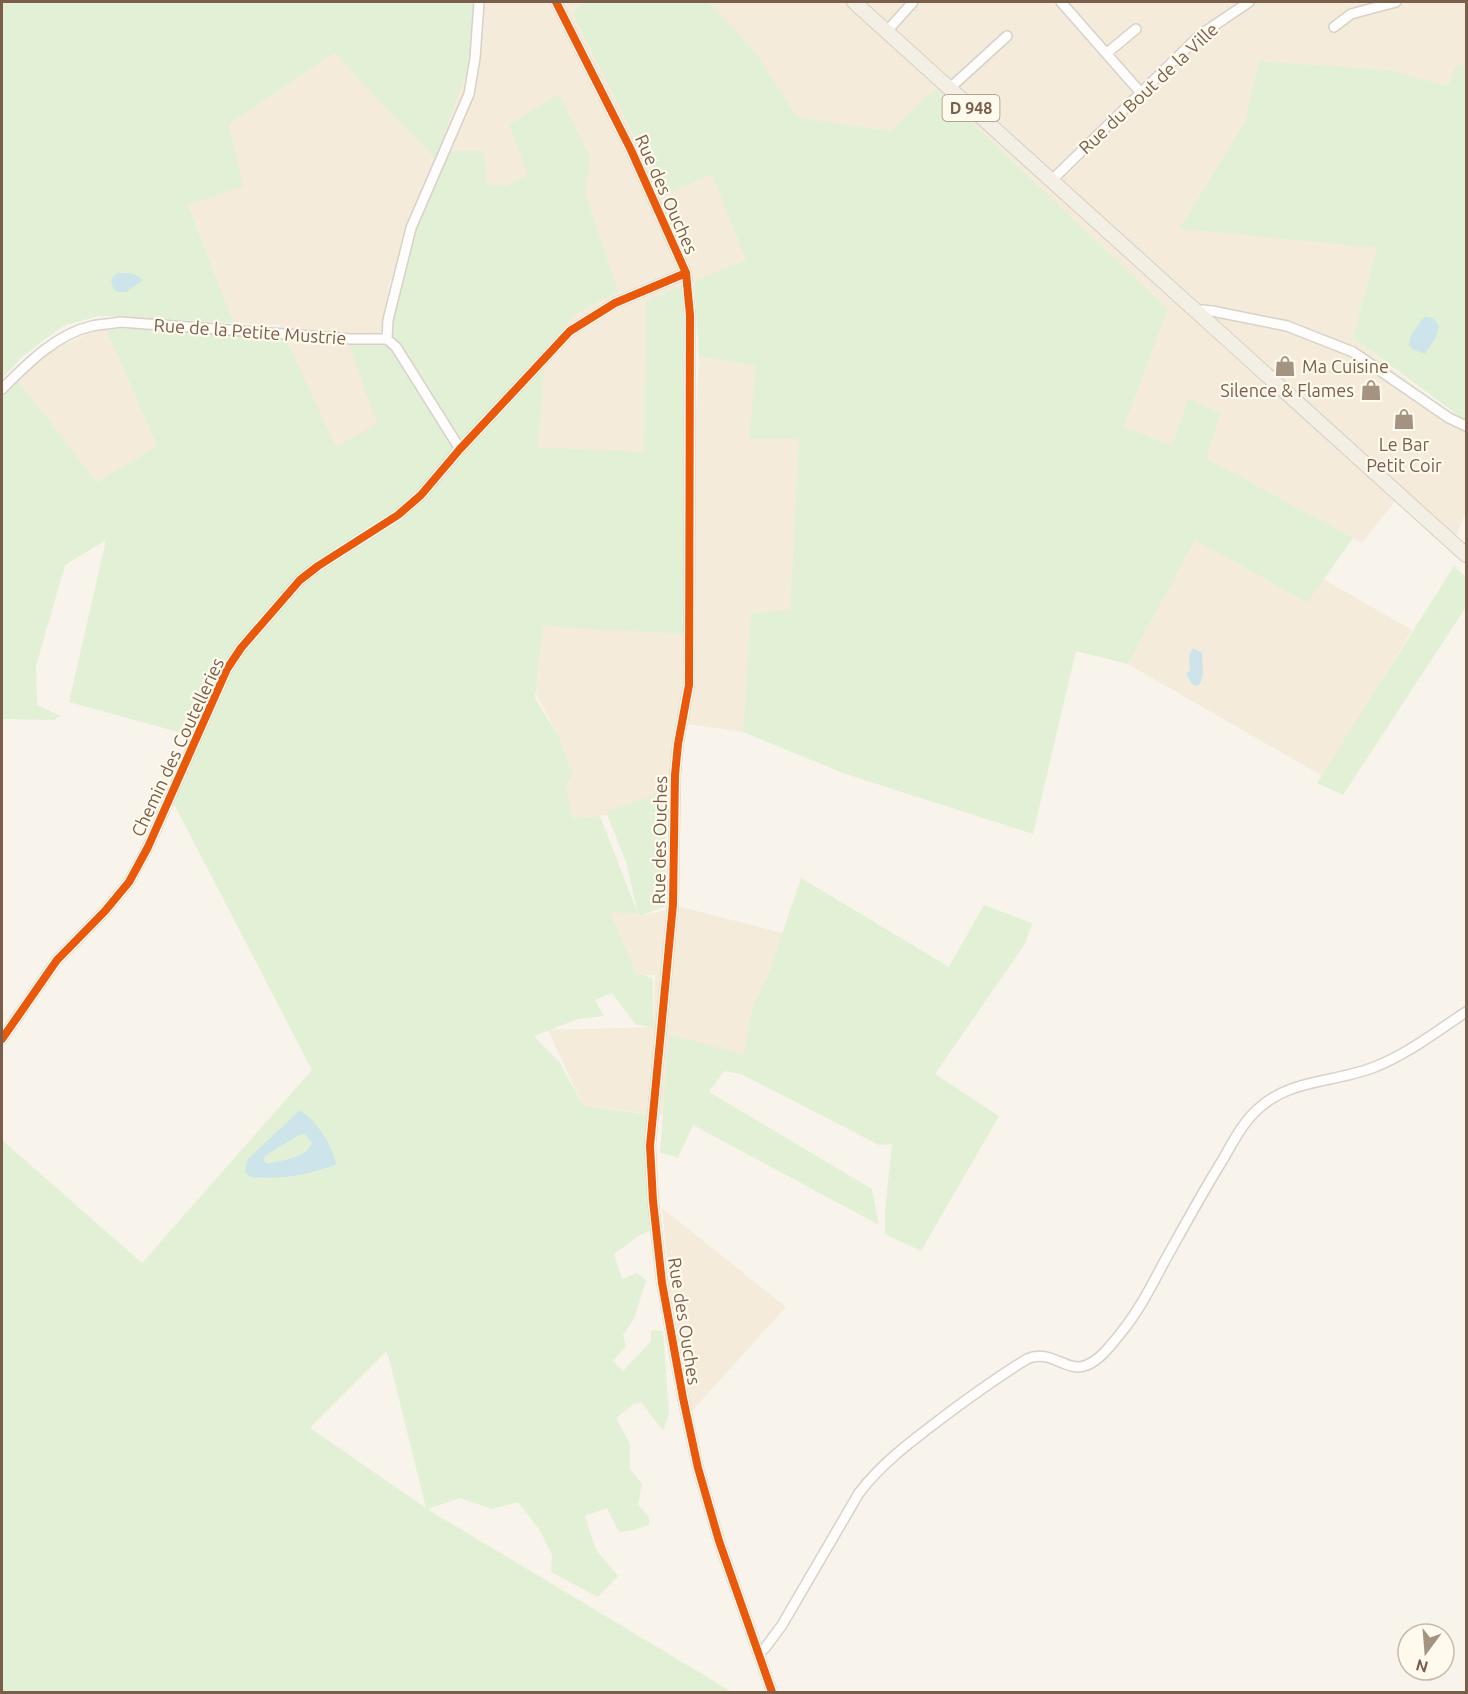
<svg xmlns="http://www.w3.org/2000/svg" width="1468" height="1694" viewBox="0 0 1468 1694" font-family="Ubuntu,sans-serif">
<rect width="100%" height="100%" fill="#f8f4eb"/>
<!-- residential -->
<path fill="#f4ebdb" d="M 476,2 L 585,2 L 572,12 L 663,195 L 712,173 L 746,260 L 646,301 L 644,452 L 538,447 L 546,349 L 574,315 L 618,292 L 509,125 L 529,175 L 505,186 L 487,185 L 450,151 L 389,284 L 382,332 L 350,344 L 378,424 L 335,448 L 280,325 L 234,323 L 188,204 L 242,186 L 229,124 L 334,53 L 434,158 Z
M 708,2 L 1466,2 L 1466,66 L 1456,65 L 1448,86 L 1389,70 L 1259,61 L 1245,122 L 1179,229 L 1377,248 L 1353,338 L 1443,408 L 1466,423 L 1466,512 L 1456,535 L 1404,490 L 1362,543 L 1206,458 L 1188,399 L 1172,446 L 1124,426 L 1168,309 L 936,88 L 890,131 L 796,117 L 754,50 Z
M 105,327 L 157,446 L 97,482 L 17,379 L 52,349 Z
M 699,356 L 757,366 L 749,439 L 799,438 L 790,611 L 751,613 L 743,732 L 687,724 L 665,792 L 607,815 L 573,818 L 566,787 L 573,775 L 559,737 L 536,694 L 543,625 L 685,634 Z
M 1195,540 L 1306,603 L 1323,579 L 1412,630 L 1324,777 L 1128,664 Z
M 681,907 L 783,933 L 769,973 L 752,1009 L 744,1056 L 670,1034 L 663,1115 L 583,1106 L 548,1030 L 653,1027 L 655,975 L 637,975 L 609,911 L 638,914 L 640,916 Z
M 662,1208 L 786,1307 L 692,1411 L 670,1291 Z"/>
<!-- green -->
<path fill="#e2f0d5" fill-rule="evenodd" d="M 2,2 L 476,2 L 466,73 L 435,159 L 334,53 L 229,124 L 243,186 L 188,205 L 234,323 L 99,316 L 63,326 L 23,356 L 2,379 Z
M 585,2 L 708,2 L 754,50 L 797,117 L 890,131 L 936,88 L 1168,309 L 1124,426 L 1172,446 L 1188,398 L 1220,414 L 1206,458 L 1353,538 L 1307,603 L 1195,540 L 1128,664 L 1076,651 L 1033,834 L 843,773 L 743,732 L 751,613 L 790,610 L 799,439 L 749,439 L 756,366 L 699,356 L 694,281 L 746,260 L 712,174 L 663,195 L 572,12 Z
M 1259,61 L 1389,70 L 1448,86 L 1456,65 L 1466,66 L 1466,421 L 1353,338 L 1377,248 L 1179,229 L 1245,122 Z
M 559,94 L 590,158 L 585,194 L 618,292 L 574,315 L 546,349 L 538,447 L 644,452 L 646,301 L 684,285 L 685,634 L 543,626 L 535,698 L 559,737 L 573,775 L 566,787 L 573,818 L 600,816 L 638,914 L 626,862 L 606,812 L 665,792 L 666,906 L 640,916 L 639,914 L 610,912 L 637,975 L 642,974 L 653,979 L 653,1027 L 636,1025 L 612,993 L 595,1000 L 604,1016 L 578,1019 L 534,1036 L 560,1063 L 583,1106 L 647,1114 L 646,1150 L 651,1231 L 640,1235 L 614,1254 L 622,1279 L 637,1273 L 646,1280 L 634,1319 L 623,1335 L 626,1346 L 613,1361 L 623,1371 L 651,1341 L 651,1330 L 663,1331 L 669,1414 L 663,1431 L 641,1402 L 634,1404 L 616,1418 L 630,1444 L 630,1469 L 642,1484 L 638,1505 L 649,1517 L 649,1525 L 633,1530 L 619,1532 L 607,1508 L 585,1516 L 596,1550 L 618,1576 L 598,1597 L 551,1572 L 552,1555 L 539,1529 L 518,1502 L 492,1509 L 460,1498 L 427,1509 L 732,1692 L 2,1692 L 2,1140 L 142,1263 L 312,1070 L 174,804 L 189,735 L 69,702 L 106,540 L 65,565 L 36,666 L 37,705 L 60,716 L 54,720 L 2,719 L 2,396 L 17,379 L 97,482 L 157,446 L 105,327 L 286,339 L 336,447 L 377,424 L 349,344 L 387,332 L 412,235 L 451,151 L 483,151 L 487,185 L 505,186 L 528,175 L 509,125 ZM 387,1351 L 426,1508 L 310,1428 Z
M 1454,566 L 1466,577 L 1466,607 L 1343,795 L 1317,783 Z
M 801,878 L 949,967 L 984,905 L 1032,923 L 1025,944 L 935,1074 L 999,1116 L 921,1251 L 885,1234 L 885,1211 L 892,1144 L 879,1145 L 741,1074 L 724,1071 L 709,1092 L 872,1189 L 879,1225 L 693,1125 L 678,1158 L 660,1152 L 669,1034 L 744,1055 L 752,1009 L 769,973 Z"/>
<!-- water -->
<path fill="#cce4ea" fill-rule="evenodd" d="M 118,273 C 127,273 138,272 142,281 L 126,292 L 117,292 C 110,286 109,277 118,273 Z
M 1424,317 L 1433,318 L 1439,326 L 1436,337 L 1425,354 L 1412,349 L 1409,345 L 1411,335 Z
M 1193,648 L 1202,653 C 1202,663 1206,680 1197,686 L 1192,684 L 1186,674 L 1190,670 L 1189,656 Z
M 300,1110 C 316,1121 332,1144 336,1164 C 311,1175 278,1180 250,1177 L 245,1171 L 248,1159 ZM 305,1134 L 312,1143 C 306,1159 282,1160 267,1164 L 263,1160 L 266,1155 L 299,1135 Z"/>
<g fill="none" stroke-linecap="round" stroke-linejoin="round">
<defs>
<path id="street" d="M 556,2 L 631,150 L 686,273 L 690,315 L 689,685 L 678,744 L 675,775 L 673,904 L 650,1146 L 653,1201 L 662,1283 L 683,1398 L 698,1468 L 719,1541 L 772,1692
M 1061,2 L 1141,93
M 1334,27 L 1351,14 L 1396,2
M 887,31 L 913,2
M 1107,53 L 1136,29
M 950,88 L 1007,36
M 1052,180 L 1200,35 L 1249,2
M 1197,312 L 1202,310 L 1212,311 L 1287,326 L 1353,352 L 1449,418 L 1466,426
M 387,339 L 388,320 L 411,228 L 469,94 L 475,58 L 479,2
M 2,389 C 27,364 56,334 92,326 C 101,324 111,324 120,322 L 351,339 L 387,339 L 396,347 L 460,449
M 2,1039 L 57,960 L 105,911 L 129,882 L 148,847 L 227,669 L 241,648 L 300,580 L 318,566 L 398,515 L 421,495 L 460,449 L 570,331 L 615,303 L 686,273
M 759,1653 L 765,1648 L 782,1625 L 859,1493 C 881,1464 909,1443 938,1421 C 967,1399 996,1378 1027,1359 C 1051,1348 1067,1374 1087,1365 C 1101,1359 1111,1345 1120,1334 C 1138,1312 1150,1289 1163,1264 C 1182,1230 1201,1195 1222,1161 C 1232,1144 1242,1123 1258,1109 C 1291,1078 1337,1083 1377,1066 C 1409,1053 1437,1031 1466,1012"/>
<path id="primary" d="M 854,2 L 1466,555"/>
</defs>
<!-- street casing -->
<use href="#street" stroke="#d7d1c9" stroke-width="12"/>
<!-- primary casing -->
<use href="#primary" stroke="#d7cfc6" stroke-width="16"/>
<!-- street -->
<use href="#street" stroke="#fefdfc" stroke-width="9"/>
<!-- primary -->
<use href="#primary" stroke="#f3efe5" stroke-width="14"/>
<defs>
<path id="cycleway" d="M 556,2 L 631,150 L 686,273 L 690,315 L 689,685 L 678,744 L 675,775 L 673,904 L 650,1146 L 653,1201 L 662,1283 L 683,1398 L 698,1468 L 719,1541 L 772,1692
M 2,1039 L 57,960 L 105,911 L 129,882 L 148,847 L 227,669 L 241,648 L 300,580 L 318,566 L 398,515 L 421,495 L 460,449 L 570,331 L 615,303 L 686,273"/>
</defs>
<!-- cycleway casing -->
<use href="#cycleway" stroke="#fffaed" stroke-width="11"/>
<!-- cycleway -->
<use href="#cycleway" stroke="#e8590c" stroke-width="8"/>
</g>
<!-- icons -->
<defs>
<symbol id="shop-bare" viewBox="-9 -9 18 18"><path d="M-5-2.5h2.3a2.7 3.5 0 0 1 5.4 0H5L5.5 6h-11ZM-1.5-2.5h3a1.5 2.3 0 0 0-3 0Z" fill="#a59382" stroke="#fffaed" stroke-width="2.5" paint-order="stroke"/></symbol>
</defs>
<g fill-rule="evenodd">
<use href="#shop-bare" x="1270" y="351" width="30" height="30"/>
<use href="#shop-bare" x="1356" y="375" width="30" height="30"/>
<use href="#shop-bare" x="1389" y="404" width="30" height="30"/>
</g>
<g text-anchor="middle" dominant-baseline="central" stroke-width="4.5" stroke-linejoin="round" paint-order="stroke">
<!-- shield labels -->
<rect fill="#fffaed" stroke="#a18e7a" stroke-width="1.5" x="942.5" y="95" width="57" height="26" rx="4.5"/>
<g font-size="16" font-weight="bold" fill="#795f49">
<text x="971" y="108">D 948</text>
</g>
<!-- street labels -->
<g font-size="18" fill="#795f49" stroke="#fffaed">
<text transform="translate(1148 88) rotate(-43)">Rue du Bout de la Ville</text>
<text transform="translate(667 194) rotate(66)">Rue des Ouches</text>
<text transform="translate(250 331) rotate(4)">Rue de la Petite Mustrie</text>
<text transform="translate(177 747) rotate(-65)">Chemin des Coutelleries</text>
<text transform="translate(659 840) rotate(-89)">Rue des Ouches</text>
<text transform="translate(685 1321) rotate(81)">Rue des Ouches</text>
</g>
<!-- poi labels -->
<g font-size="18" fill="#795f49" stroke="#fffaed" text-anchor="start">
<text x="1302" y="366">Ma Cuisine</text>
<text x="1354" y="390" text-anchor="end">Silence &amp; Flames</text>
<text x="1404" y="444" text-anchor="middle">Le Bar<tspan x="1404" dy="21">Petit Coir</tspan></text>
</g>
</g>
<!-- border -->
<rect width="1468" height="1694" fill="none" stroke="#795f49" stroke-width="6"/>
<!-- north arrow -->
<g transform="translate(1426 1652) rotate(196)"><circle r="28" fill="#fffaed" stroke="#c9bcab" stroke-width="1.5"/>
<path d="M0-4.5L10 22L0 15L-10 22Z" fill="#a59382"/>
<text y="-9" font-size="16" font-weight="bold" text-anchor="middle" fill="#795f49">N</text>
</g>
</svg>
